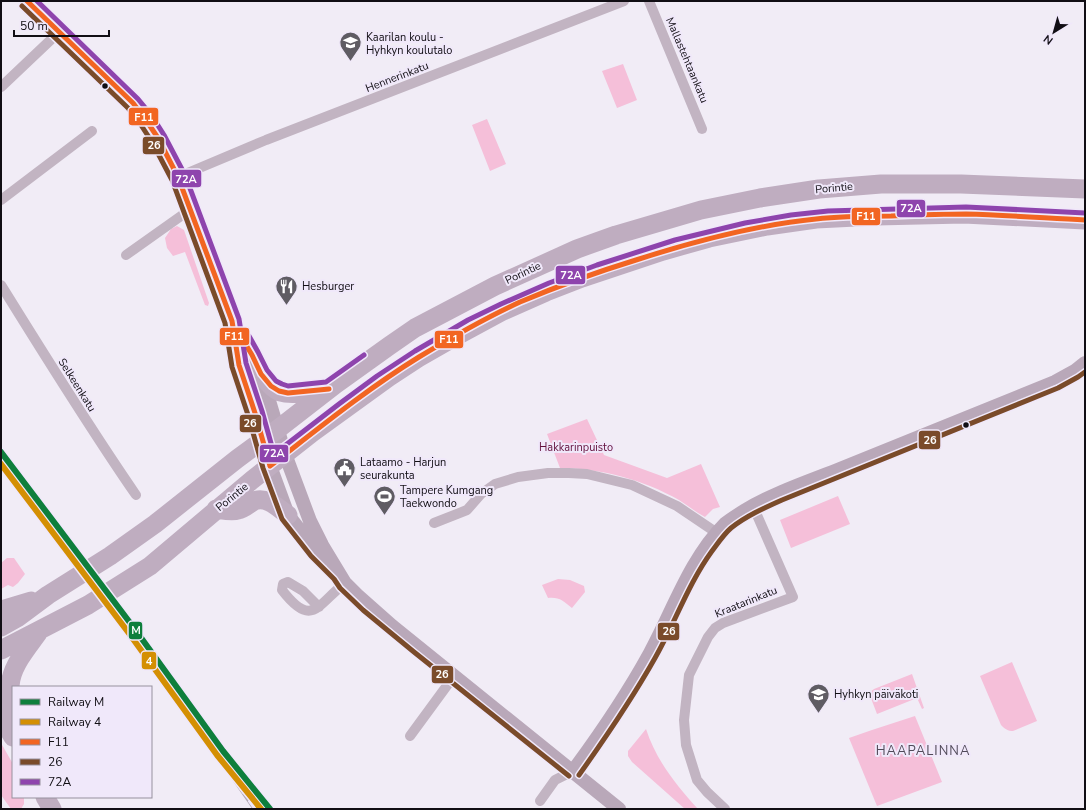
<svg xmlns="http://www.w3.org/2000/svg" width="1086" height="810" viewBox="0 0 1086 810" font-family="'Nunito Sans',sans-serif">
<rect width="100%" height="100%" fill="#f1ecf6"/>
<!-- green -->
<path fill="#f5bfd9" d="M 623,64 L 637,100 L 617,108 L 602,71 Z
M 487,119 L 506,164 L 490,171 L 472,125 Z
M 177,226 L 184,230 L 209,303 L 208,306 L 205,305 L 185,252 L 173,256 L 167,248 L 165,238 L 171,229 Z
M 587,419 L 604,455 L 667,478 L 701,464 L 720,507 L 713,509 L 705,517 C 696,512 688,506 679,500 C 644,480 600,468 560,468 L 547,434 Z
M 838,496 L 850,524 L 791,548 L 780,520 Z
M 7,558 L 14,558 L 25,574 L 18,583 L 13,587 L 8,585 L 1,589 L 1,563 Z
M 558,579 L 570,580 L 584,586 L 585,592 L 572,608 C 563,601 560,597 548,598 L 542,585 Z
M 1012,662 L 1037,721 L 1013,731 C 1008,731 1005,729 1001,725 L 980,676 Z
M 912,674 L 924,708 L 922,709 L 917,698 L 877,714 L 869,693 L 874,689 Z
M 915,716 L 942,782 L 877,806 L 849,738 L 872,730 Z
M 646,729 C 656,760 676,785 698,809 L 685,809 L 632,762 L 628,756 L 628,751 Z
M 1,743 L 13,764 L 13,797 L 24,797 L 24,804 L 21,809 L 11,809 L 1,795 Z"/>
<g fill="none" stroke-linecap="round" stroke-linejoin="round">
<!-- street -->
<path stroke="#c2b4c2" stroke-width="10" d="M 649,1 L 702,129
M 1,87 L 59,32
M 178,177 L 266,140 L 624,1
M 1,200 L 92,131
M 126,255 L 181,216 L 192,212
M 1,285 C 45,356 89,427 136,495
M 434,523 L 467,510 L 481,494 L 495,484 L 518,477 L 548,473 L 569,473 L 587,474 L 632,485 L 677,506 L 717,533
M 319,607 L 303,591 L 288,582 L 283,584 L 282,590 C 312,629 317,605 345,583
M 410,736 L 454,676
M 540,801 L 555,780 L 573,771
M 725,809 L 707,792 L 697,780 L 686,745 L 684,720 L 689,675 L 708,637 L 715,628 L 723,623 L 793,597 L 753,506"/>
<!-- secondary -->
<path stroke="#b9a8b9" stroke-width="14" d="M 27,1 L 133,103 C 152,126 166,150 178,177 L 232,321 L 252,355 L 261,374 L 285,454 L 310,521 L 322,545 L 345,583 L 357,595 L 392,626 L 619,809
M 233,329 L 239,365 L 255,413 L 270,466 L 288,515 L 316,551 L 324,559
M 573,771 C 601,733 627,695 650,653 C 673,611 690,559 725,524 C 731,519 738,515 744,511 C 774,493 807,482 840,469 C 911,440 983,411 1055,382 L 1075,371 L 1085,363"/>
<!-- highway -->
<path stroke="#bfadc0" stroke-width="19" d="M 261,374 C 266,381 272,389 280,392 C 293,396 315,391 329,389
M 216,509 C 223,510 232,512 238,510 C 244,509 249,504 254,501 C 267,496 278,508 288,515
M 1,610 L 31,601
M 1,627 L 17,618 L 48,595 L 110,556 L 155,524 L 237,459 L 278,429 L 336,384 L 389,346 L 415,328 L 495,286 L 577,249 L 616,235 L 701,210 L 760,198 L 819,189 L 881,184 L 961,184 L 1085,189
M 1,650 L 88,605 L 150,566 L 252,480 L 313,432 L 389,377 L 418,358 L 453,338 L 503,311 L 546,292 L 582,278 L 663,251 L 709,238 L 767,226 L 816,219 L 876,216 L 964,214 L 1085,220
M 1,717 L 13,737
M 13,720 C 11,707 8,692 11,679 C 15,662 28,647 38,633
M 45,797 L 52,809"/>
<defs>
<path id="rail" d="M 63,535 L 131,630 L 255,809"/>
</defs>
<!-- rail casing -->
<use href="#rail" stroke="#b1a7b2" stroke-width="4.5"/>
<!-- rail -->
<use href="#rail" stroke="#f0e8fa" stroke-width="3" stroke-dasharray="9" stroke-linecap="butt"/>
<defs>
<path id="bus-1" d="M 27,1 L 133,103 L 146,120 L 158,138 L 178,177 L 232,321 L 239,365 L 255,413 L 270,466
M 243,340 L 252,355 L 261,374 L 271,386 L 279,391 L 288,393 L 329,389
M 270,466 C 319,428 367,389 419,357 C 452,337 485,318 520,302 C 558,286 597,272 636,260 C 695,241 755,225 816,219 C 841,216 866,216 891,216 C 916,215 941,214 966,214 C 1006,215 1045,218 1085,220"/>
<path id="bus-2" d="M 22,6 L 128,108 L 141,125 L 152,142 L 172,180 L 225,323 L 232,367 L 248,415 L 263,468 L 282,519 L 311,556 L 334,579 L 340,588 L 363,610 L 414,652 L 569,776
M 579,775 C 606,737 632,699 655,658 C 675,623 688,584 712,551 C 718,543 724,534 731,528 C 746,516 764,508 782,500 L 1058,388 L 1078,377 L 1085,372"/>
<path id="bus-3" d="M 37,1 L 138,99 L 152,116 L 164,135 L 185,175 L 239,319 L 246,363 L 262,411 L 274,454 L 339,404 L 377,376 L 415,351 L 468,320 L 501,304 L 549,283 L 597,265 L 675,240 L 745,223 L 791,215 L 828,211 L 966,207 L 1085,213
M 249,336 L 258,352 L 267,370 L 276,381 L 282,384 L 288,386 L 326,382 L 364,355"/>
</defs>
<!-- bus-1 casing -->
<use href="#bus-1" stroke="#f0e8fa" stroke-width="8"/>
<!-- bus-2 casing -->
<use href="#bus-2" stroke="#f0e8fa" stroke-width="8"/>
<!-- bus-3 casing -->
<use href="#bus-3" stroke="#f0e8fa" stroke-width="8"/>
<!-- bus-1 -->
<use href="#bus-1" stroke="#f26522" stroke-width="5"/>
<!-- bus-2 -->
<use href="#bus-2" stroke="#7a4b2a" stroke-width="5"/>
<!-- bus-3 -->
<use href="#bus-3" stroke="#8e44ad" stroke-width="5"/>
<defs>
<path id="rail-1" d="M 1,452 L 134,628 L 223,751 L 270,809"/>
<path id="rail-2" d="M 1,464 L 128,632 L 217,755 L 261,809"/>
</defs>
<!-- rail-1 casing -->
<use href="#rail-1" stroke="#f0e8fa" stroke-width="9"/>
<!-- rail-2 casing -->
<use href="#rail-2" stroke="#f0e8fa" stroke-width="9"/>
<!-- rail-1 -->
<use href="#rail-1" stroke="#0e7f3c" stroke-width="6"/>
<!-- rail-2 -->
<use href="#rail-2" stroke="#d48f03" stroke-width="6"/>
</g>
<!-- icons -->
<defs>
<symbol id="school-pin" viewBox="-11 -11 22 30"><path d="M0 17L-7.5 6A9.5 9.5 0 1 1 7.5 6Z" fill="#5f5c63" stroke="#f0e8fa"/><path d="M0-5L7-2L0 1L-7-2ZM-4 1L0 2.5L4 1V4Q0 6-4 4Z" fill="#fff"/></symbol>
<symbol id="restaurant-pin" viewBox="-11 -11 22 30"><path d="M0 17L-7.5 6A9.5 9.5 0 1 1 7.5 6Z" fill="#5f5c63" stroke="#f0e8fa"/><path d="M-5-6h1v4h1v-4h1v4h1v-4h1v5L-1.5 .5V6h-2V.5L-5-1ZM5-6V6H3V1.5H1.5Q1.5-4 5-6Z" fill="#fff"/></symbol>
<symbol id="civic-pin" viewBox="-11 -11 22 30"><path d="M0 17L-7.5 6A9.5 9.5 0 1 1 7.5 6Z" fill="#5f5c63" stroke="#f0e8fa"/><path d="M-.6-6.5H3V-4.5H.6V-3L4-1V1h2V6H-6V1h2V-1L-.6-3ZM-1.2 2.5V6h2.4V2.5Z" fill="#fff"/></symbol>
<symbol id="stadium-pin" viewBox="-11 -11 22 30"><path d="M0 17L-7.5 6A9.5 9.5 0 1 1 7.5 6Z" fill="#5f5c63" stroke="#f0e8fa"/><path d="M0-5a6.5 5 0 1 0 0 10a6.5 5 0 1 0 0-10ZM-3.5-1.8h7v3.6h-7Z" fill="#fff"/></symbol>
</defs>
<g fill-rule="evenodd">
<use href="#school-pin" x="338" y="30" width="25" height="34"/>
<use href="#restaurant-pin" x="274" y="274" width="25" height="34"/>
<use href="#civic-pin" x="332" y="456" width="25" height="34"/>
<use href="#stadium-pin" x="372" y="484" width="25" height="34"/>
<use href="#school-pin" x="806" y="682" width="25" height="34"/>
</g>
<!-- markers -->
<g fill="#110e14" stroke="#f0e8fa" stroke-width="1.5">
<circle cx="105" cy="86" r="3.5"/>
<circle cx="966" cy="425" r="3.5"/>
</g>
<g text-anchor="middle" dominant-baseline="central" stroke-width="4" stroke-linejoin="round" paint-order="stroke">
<!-- poi labels -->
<g font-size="11" fill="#110e14" stroke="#f0e8fa" text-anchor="start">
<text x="366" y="37">Kaarilan koulu -<tspan x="366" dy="13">Hyhkyn koulutalo</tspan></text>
<text x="302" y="286">Hesburger</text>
<text x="360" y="462">Lataamo - Harjun<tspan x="360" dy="13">seurakunta</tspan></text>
<text x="400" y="490">Tampere Kumgang<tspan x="400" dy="13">Taekwondo</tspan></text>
<text x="834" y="694">Hyhkyn päiväkoti</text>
</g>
<!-- street labels -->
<g font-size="11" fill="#110e14" stroke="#f0e8fa">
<text transform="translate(687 60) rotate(67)">Mallastehtaankatu</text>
<text transform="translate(397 77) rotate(-21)">Hennerinkatu</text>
<text transform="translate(834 188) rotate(-5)">Porintie</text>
<text transform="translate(523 273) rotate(-25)">Porintie</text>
<text transform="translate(77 385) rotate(58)">Selkeenkatu</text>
<text transform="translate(232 497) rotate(-39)">Porintie</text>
<text transform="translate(746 602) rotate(-22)">Kraatarinkatu</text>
</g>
<!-- park labels -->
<g font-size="11" fill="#63103d" stroke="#f0e8fa">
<text x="576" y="447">Hakkarinpuisto</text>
</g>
<!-- quarter labels -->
<g font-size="13" letter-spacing="1" fill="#514a59" stroke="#f0e8fa">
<text x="923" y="751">HAAPALINNA</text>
</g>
</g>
<g stroke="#f0e8fa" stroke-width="1.5">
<rect x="128" y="107" width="31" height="19" rx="4" fill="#f26522"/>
<rect x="142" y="136" width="23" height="19" rx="4" fill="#7a4b2a"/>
<rect x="171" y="169" width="31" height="19" rx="4" fill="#8e44ad"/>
<rect x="896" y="199" width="30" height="19" rx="4" fill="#8e44ad"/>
<rect x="851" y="207" width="30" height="19" rx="4" fill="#f26522"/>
<rect x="555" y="265" width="31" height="20" rx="4" fill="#8e44ad"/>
<rect x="219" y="327" width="31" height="19" rx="4" fill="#f26522"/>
<rect x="434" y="330" width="30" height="19" rx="4" fill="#f26522"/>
<rect x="239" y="414" width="23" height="19" rx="4" fill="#7a4b2a"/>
<rect x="918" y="430" width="23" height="20" rx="4" fill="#7a4b2a"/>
<rect x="259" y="444" width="30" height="19" rx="4" fill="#8e44ad"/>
<rect x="128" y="621" width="15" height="19" rx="4" fill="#0e7f3c"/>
<rect x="657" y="622" width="23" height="19" rx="4" fill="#7a4b2a"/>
<rect x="141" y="651" width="16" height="19" rx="4" fill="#d48f03"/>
<rect x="431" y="665" width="23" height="19" rx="4" fill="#7a4b2a"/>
</g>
<g font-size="11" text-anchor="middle" font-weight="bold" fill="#fff">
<text x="144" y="121">F11</text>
<text x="154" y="149">26</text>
<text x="186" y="183">72A</text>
<text x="911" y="212">72A</text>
<text x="866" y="220">F11</text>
<text x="571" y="279">72A</text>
<text x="234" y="340">F11</text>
<text x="449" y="343">F11</text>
<text x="250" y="427">26</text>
<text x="930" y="444">26</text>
<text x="274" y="457">72A</text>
<text x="136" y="634">M</text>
<text x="669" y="635">26</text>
<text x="149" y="665">4</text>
<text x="442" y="678">26</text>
</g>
<!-- border -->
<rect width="1086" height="810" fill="none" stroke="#110e14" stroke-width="4"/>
<!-- legend -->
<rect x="12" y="686" width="140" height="112" fill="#f0e8fa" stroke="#97919e"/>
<rect x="20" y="699" width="20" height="6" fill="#0e7f3c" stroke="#97919e"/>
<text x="48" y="706" font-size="12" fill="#110e14">Railway M</text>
<rect x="20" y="719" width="20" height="6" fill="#d48f03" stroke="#97919e"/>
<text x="48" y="726" font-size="12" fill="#110e14">Railway 4</text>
<rect x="20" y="739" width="20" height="6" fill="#f26522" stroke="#97919e"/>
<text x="48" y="746" font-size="12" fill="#110e14">F11</text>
<rect x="20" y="759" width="20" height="6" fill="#7a4b2a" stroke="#97919e"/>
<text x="48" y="766" font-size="12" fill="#110e14">26</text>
<rect x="20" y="779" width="20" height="6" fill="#8e44ad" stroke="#97919e"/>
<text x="48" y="786" font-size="12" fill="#110e14">72A</text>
<!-- north arrow -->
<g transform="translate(1054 32) rotate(217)" stroke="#f0e8fa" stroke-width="3" paint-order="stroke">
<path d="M0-3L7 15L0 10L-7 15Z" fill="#110e14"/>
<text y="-6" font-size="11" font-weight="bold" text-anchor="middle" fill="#110e14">N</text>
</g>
<!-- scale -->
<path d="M14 30v6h95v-6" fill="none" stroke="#110e14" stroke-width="2"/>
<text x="20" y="30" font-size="12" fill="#110e14" stroke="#f0e8fa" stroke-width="3" paint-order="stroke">50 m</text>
</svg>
